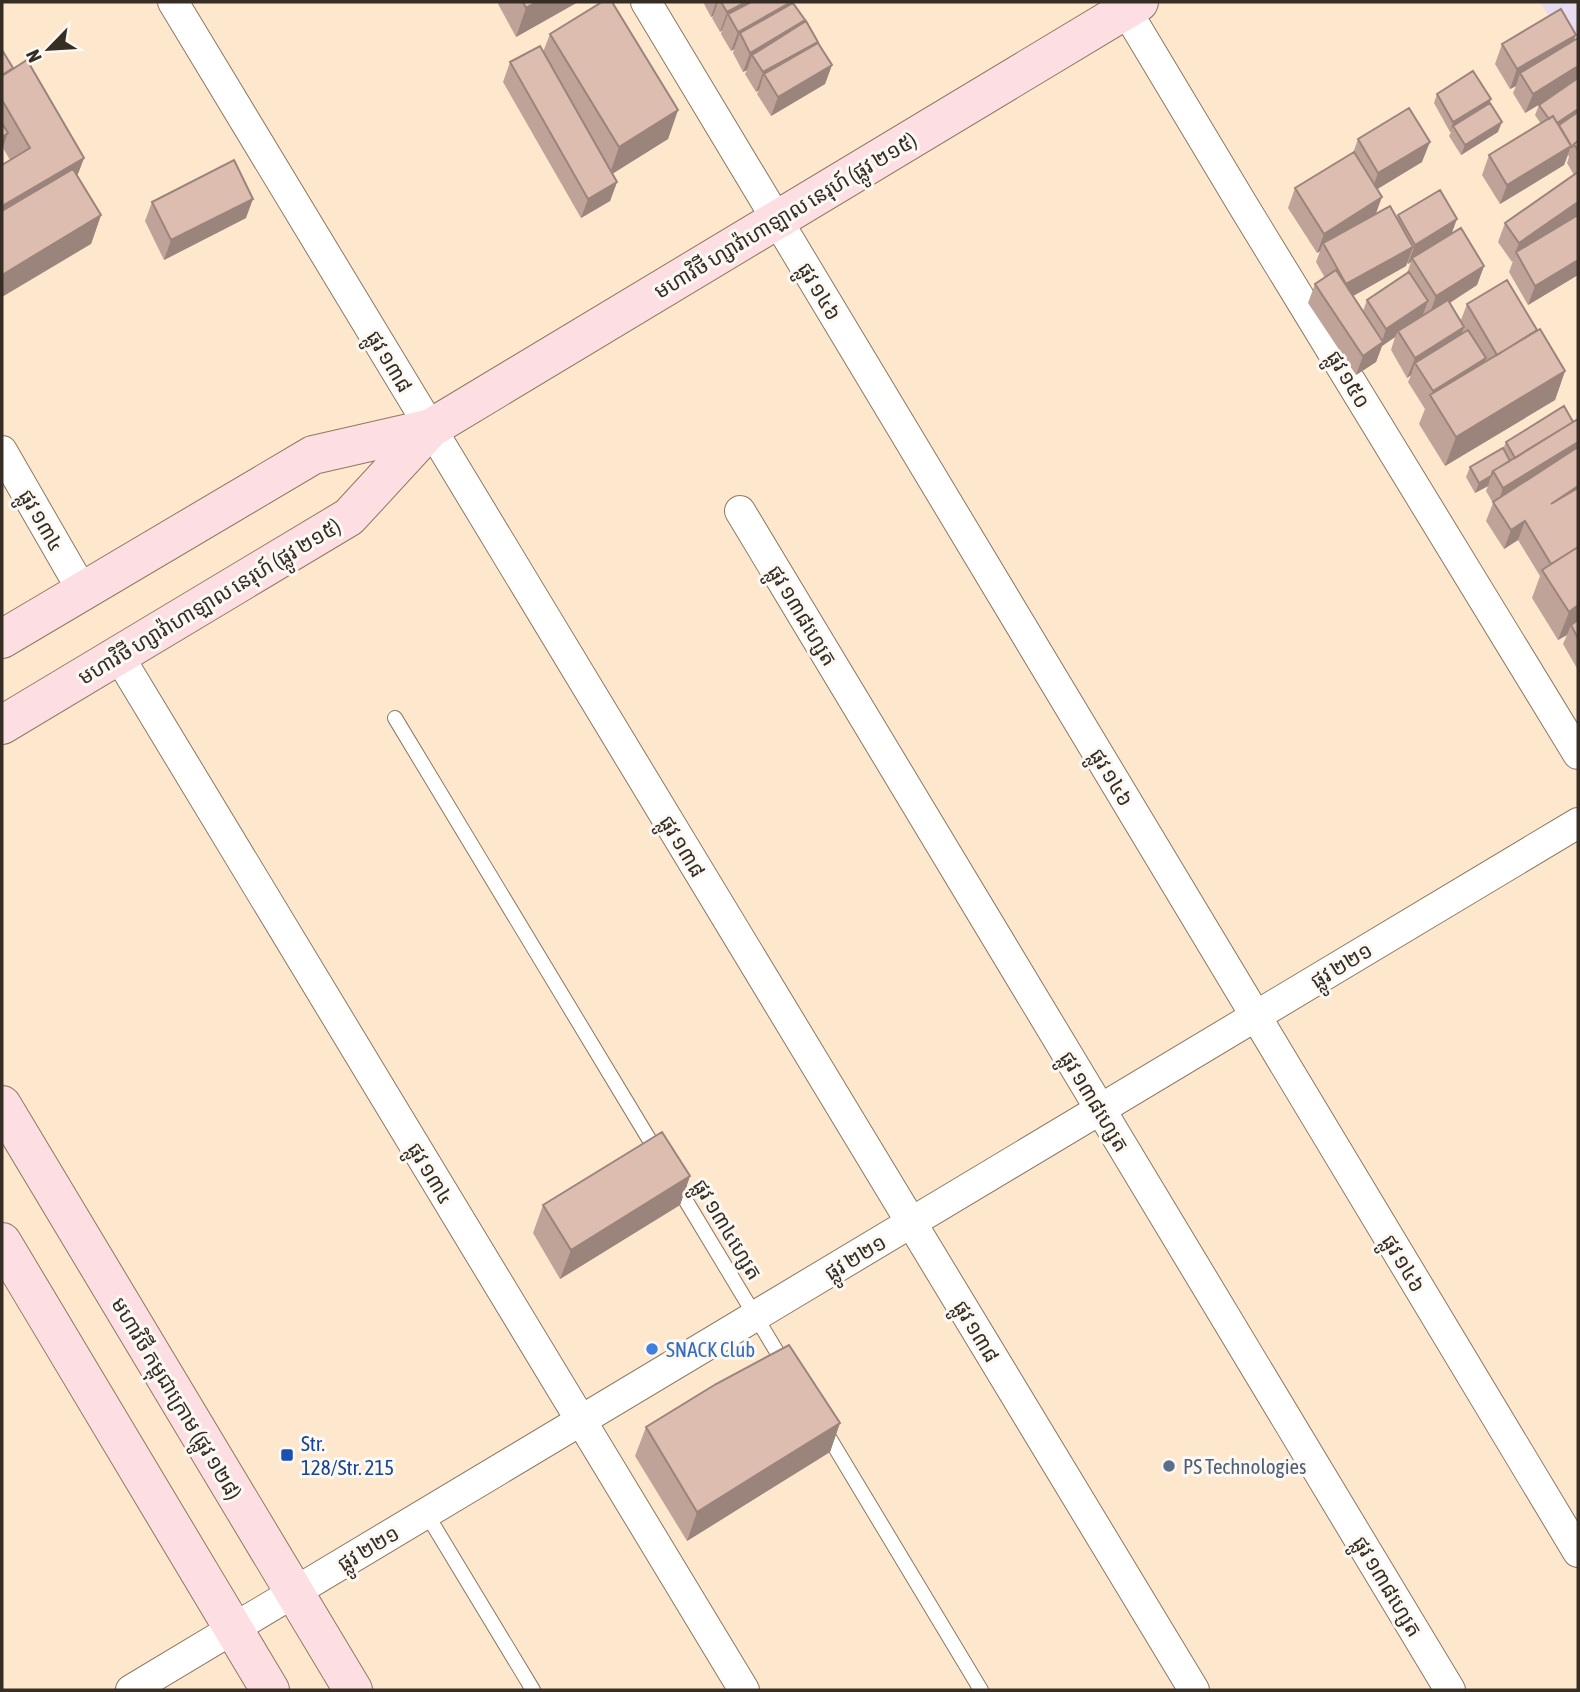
<svg xmlns="http://www.w3.org/2000/svg" width="1580" height="1692" viewBox="0 0 1580 1692" font-family="'Asap Condensed','Noto Sans Khmer',sans-serif">
<rect width="100%" height="100%" fill="#fde8ce"/>
<!-- commercial -->
<path fill="#e8dcf0" d="M 1540,2 L 1578,2 L 1578,63 Z"/>
<g fill="none" stroke-linecap="round" stroke-linejoin="round">
<defs>
<path id="service" d="M 395,718 L 658,1154
M 674,1181 L 786,1367
M 824,1429 L 981,1690
M 426,1513 L 533,1690"/>
<path id="minor" d="M 173,2 L 1194,1690
M 646,2 L 1578,1552
M 1121,2 L 1244,207 L 1578,754
M 2,451 L 82,590
M 740,511 L 1450,1690
M 118,655 L 744,1690
M 131,1690 L 1578,823"/>
<path id="secondary" d="M 2,639 L 313,455 L 431,428
M 2,725 L 349,517 L 431,428 L 1139,2
M 2,1105 L 353,1690
M 2,1242 L 270,1690"/>
</defs>
<!-- service casing -->
<use href="#service" stroke="#8c7962" stroke-width="16"/>
<!-- minor casing -->
<use href="#minor" stroke="#8c7962" stroke-width="32"/>
<!-- secondary casing -->
<use href="#secondary" stroke="#8c7962" stroke-width="40"/>
<!-- service -->
<use href="#service" stroke="#fff" stroke-width="14"/>
<!-- minor -->
<use href="#minor" stroke="#fff" stroke-width="30"/>
<!-- secondary -->
<use href="#secondary" stroke="#fddfe3" stroke-width="38"/>
</g>
<!-- wall -->
<path fill="#bfa398" fill-rule="evenodd" d="M 497,2 L 578,2 L 516,37 Z
M 703,2 L 792,2 L 792,3 L 805,20 L 804,23 L 818,42 L 817,44 L 832,65 L 825,84 L 771,116 L 757,94 L 759,90 L 756,92 L 745,74 L 747,70 L 743,72 L 733,53 L 734,49 L 731,51 L 721,34 L 722,30 L 720,32 L 712,18 L 713,16 L 711,17 Z
M 550,34 L 678,110 L 668,139 L 613,173 L 617,182 L 610,201 L 581,218 L 503,82 L 510,62 L 543,52 Z
M 1578,38 L 1578,275 L 1528,305 L 1509,272 L 1513,261 L 1512,262 L 1498,242 L 1505,223 L 1574,175 L 1567,163 L 1569,157 L 1568,155 L 1564,165 L 1500,204 L 1482,175 L 1489,155 L 1541,124 L 1535,115 L 1539,105 L 1542,103 L 1525,113 L 1513,93 L 1516,86 L 1510,89 L 1495,64 L 1502,44 L 1574,40 Z
M 2,50 L 13,68 L 84,158 L 77,176 L 101,215 L 91,244 L 10,160 L 3,148 L 2,150 Z
M 1437,94 L 1491,99 L 1489,103 L 1498,132 L 1461,155 L 1449,136 L 1451,132 L 1450,132 L 1434,103 Z
M 1358,139 L 1422,162 L 1377,189 L 1376,213 L 1397,218 L 1398,215 L 1452,233 L 1484,266 L 1477,285 L 1450,303 L 1461,320 L 1467,304 L 1537,330 L 1565,371 L 1555,400 L 1445,466 L 1419,424 L 1425,409 L 1408,382 L 1411,375 L 1407,378 L 1391,350 L 1395,337 L 1382,346 L 1376,362 L 1356,375 L 1308,303 L 1315,284 L 1325,278 L 1316,262 L 1320,251 L 1317,253 L 1288,208 L 1295,188 L 1353,153 ZM 1411,262 L 1407,273 L 1367,300 L 1363,311 L 1353,296 L 1406,266 L 1407,263 L 1408,264 Z
M 152,202 L 246,218 L 164,260 L 145,221 Z
M 1578,419 L 1578,670 L 1563,644 L 1567,635 L 1558,640 L 1532,598 L 1540,576 L 1518,540 L 1504,549 L 1486,521 L 1493,503 L 1486,491 L 1488,486 L 1475,493 L 1466,477 L 1470,467 L 1503,449 L 1506,442 L 1573,422 Z
M 690,1176 L 680,1205 L 560,1279 L 533,1233 L 543,1205 Z
M 840,1423 L 830,1452 L 687,1541 L 635,1456 L 646,1427 Z"/>
<!-- shaded-wall -->
<path fill="#9b847c" d="M 537,2 L 578,2 L 516,37 L 526,8 Z
M 716,2 L 718,2 L 713,16 L 711,17 Z
M 746,2 L 774,2 L 728,14 L 722,30 L 720,32 L 727,12 Z
M 791,2 L 792,2 L 786,20 L 740,33 L 734,49 L 731,51 L 738,32 Z
M 805,20 L 798,39 L 752,55 L 747,70 L 743,72 L 750,53 Z
M 1576,35 L 1569,54 L 1520,73 L 1516,86 L 1510,89 L 1517,69 Z
M 818,42 L 811,61 L 764,74 L 759,90 L 756,92 L 763,72 Z
M 832,65 L 825,84 L 771,116 L 778,97 Z
M 1578,66 L 1578,81 L 1525,113 L 1533,94 Z
M 1491,99 L 1487,109 L 1453,126 L 1450,132 L 1453,122 Z
M 1578,109 L 1578,116 L 1560,128 L 1553,126 Z
M 678,110 L 668,139 L 609,176 L 619,147 Z
M 1502,122 L 1498,132 L 1461,155 L 1465,145 Z
M 8,133 L 2,150 L 2,137 Z
M 1430,142 L 1422,162 L 1371,193 L 1378,173 Z
M 1571,146 L 1564,165 L 1500,204 L 1507,185 Z
M 84,158 L 73,187 L 2,229 L 2,206 Z
M 617,182 L 610,201 L 581,218 L 588,199 Z
M 1382,197 L 1375,216 L 1323,243 L 1320,251 L 1317,253 L 1324,234 Z
M 253,199 L 246,218 L 164,260 L 171,240 Z
M 1578,202 L 1578,217 L 1516,252 L 1512,262 L 1519,243 Z
M 101,215 L 91,244 L 2,297 L 2,275 Z
M 1457,219 L 1450,238 L 1412,258 L 1411,262 L 1408,264 L 1415,245 Z
M 1413,247 L 1406,266 L 1339,304 L 1346,284 Z
M 1578,260 L 1578,275 L 1528,305 L 1535,286 Z
M 1484,266 L 1477,285 L 1429,316 L 1436,296 Z
M 1428,301 L 1421,320 L 1398,331 L 1395,337 L 1382,346 L 1376,362 L 1356,375 L 1363,356 L 1381,344 L 1386,329 Z
M 1464,327 L 1457,346 L 1415,363 L 1411,375 L 1407,378 L 1415,358 Z
M 1486,358 L 1479,378 L 1431,397 L 1433,391 Z
M 1565,371 L 1555,400 L 1445,466 L 1456,437 Z
M 1578,442 L 1578,457 L 1496,508 L 1503,488 Z
M 1491,476 L 1488,486 L 1475,493 L 1479,483 Z
M 1525,521 L 1518,540 L 1504,549 L 1511,530 Z
M 1578,605 L 1578,628 L 1571,625 L 1567,635 L 1558,640 L 1569,612 Z
M 690,1176 L 680,1205 L 560,1279 L 571,1250 Z
M 840,1423 L 830,1452 L 687,1541 L 697,1512 Z"/>
<!-- building -->
<path fill="#debdb1" stroke="#9b847c" stroke-width="2" d="M 523,2 L 537,2 L 526,8 Z
M 602,2 L 612,2 L 678,110 L 619,147 L 550,34 Z
M 721,2 L 746,2 L 727,12 Z
M 751,2 L 791,2 L 738,32 L 728,14 Z
M 793,3 L 805,20 L 750,53 L 740,33 Z
M 1561,9 L 1576,35 L 1517,69 L 1502,44 Z
M 806,21 L 818,42 L 763,72 L 752,55 Z
M 1578,38 L 1578,66 L 1533,94 L 1520,73 Z
M 818,43 L 832,65 L 778,97 L 764,74 Z
M 540,46 L 617,182 L 588,199 L 510,62 Z
M 2,50 L 13,68 L 2,75 Z
M 27,60 L 84,158 L 2,206 L 2,165 L 30,148 L 2,100 L 2,76 Z
M 1473,71 L 1491,99 L 1453,122 L 1437,94 Z
M 1578,78 L 1578,109 L 1557,123 L 1553,116 L 1549,119 L 1539,105 Z
M 1490,103 L 1502,122 L 1465,145 L 1453,126 Z
M 1409,108 L 1430,142 L 1378,173 L 1358,139 Z
M 1578,112 L 1578,141 L 1574,144 L 1572,147 L 1559,125 Z
M 1553,116 L 1571,146 L 1507,185 L 1489,155 Z
M 2,123 L 8,133 L 2,137 Z
M 1578,141 L 1578,151 L 1574,144 Z
M 1354,152 L 1382,197 L 1324,234 L 1295,188 Z
M 234,160 L 253,199 L 171,240 L 152,202 Z
M 73,169 L 101,215 L 2,275 L 2,211 Z
M 1578,172 L 1578,202 L 1519,243 L 1505,223 Z
M 1440,190 L 1457,219 L 1415,245 L 1398,215 Z
M 1390,206 L 1413,247 L 1346,284 L 1323,243 Z
M 1578,215 L 1578,260 L 1535,286 L 1516,252 Z
M 1461,228 L 1484,266 L 1436,296 L 1412,258 Z
M 1336,270 L 1383,342 L 1363,356 L 1315,284 Z
M 1409,272 L 1428,301 L 1386,329 L 1367,300 Z
M 1507,280 L 1537,330 L 1497,355 L 1467,304 Z
M 1448,300 L 1464,327 L 1415,358 L 1398,331 Z
M 1540,329 L 1565,371 L 1456,437 L 1430,395 Z
M 1468,330 L 1486,358 L 1433,391 L 1415,363 Z
M 1564,406 L 1573,422 L 1515,458 L 1506,442 Z
M 1578,419 L 1578,442 L 1503,488 L 1493,471 Z
M 1578,447 L 1578,486 L 1551,504 L 1578,488 L 1578,547 L 1551,564 L 1525,521 L 1511,530 L 1493,502 Z
M 1503,448 L 1510,461 L 1493,471 L 1491,476 L 1479,483 L 1470,467 Z
M 1578,547 L 1578,605 L 1569,612 L 1542,570 Z
M 1578,620 L 1578,638 L 1571,625 Z
M 662,1132 L 690,1176 L 571,1250 L 543,1205 Z
M 789,1345 L 840,1423 L 697,1512 L 646,1427 L 716,1384 Z"/>
<!-- markers -->
<circle fill="#3f7fe0" stroke="#fcf8f3" stroke-width="2.5" cx="652" cy="1349" r="7"/>
<rect fill="#1a4fb4" stroke="#fcf8f3" stroke-width="2.5" x="280" y="1448" width="14" height="14" rx="3.5"/>
<circle fill="#5c6f8a" stroke="#fcf8f3" stroke-width="2.5" cx="1169" cy="1466" r="7"/>
<g text-anchor="middle" dominant-baseline="central" stroke-width="6" stroke-linejoin="round" paint-order="stroke">
<!-- street labels -->
<g font-size="21" fill="#362e24" stroke="#fcf8f3">
<text transform="translate(785 215) rotate(-31)">មហាវិថី ហ្សាវ៉ាហាឡាល នេរុហ៍ (ផ្លូវ ២១៥)</text>
<text transform="translate(820 291) rotate(59)">ផ្លូវ ១៤៦</text>
<text transform="translate(390 361) rotate(59)">ផ្លូវ ១៣៨</text>
<text transform="translate(1349 379) rotate(59)">ផ្លូវ ១៥០</text>
<text transform="translate(42 520) rotate(60)">ផ្លូវ ១៣៤</text>
<text transform="translate(209 601) rotate(-31)">មហាវិថី ហ្សាវ៉ាហាឡាល នេរុហ៍ (ផ្លូវ ២១៥)</text>
<text transform="translate(803 615) rotate(59)">ផ្លូវ ១៣៨ហ្សេត</text>
<text transform="translate(1112 777) rotate(59)">ផ្លូវ ១៤៦</text>
<text transform="translate(683 846) rotate(59)">ផ្លូវ ១៣៨</text>
<text transform="translate(1341 965) rotate(-31)">ផ្លូវ ២២១</text>
<text transform="translate(1095 1101) rotate(59)">ផ្លូវ ១៣៨ហ្សេត</text>
<text transform="translate(431 1173) rotate(59)">ផ្លូវ ១៣៤</text>
<text transform="translate(728 1229) rotate(59)">ផ្លូវ ១៣៤ហ្សេត</text>
<text transform="translate(855 1257) rotate(-31)">ផ្លូវ ២២១</text>
<text transform="translate(1404 1263) rotate(59)">ផ្លូវ ១៤៦</text>
<text transform="translate(977 1331) rotate(59)">ផ្លូវ ១៣៨</text>
<text transform="translate(177 1398) rotate(59)">មហាវិថី កម្ពុជាក្រោម (ផ្លូវ ១២៨)</text>
<text transform="translate(368 1548) rotate(-31)">ផ្លូវ ២២១</text>
<text transform="translate(1388 1586) rotate(59)">ផ្លូវ ១៣៨ហ្សេត</text>
</g>
<!-- shop labels -->
<g font-size="21" fill="#366cbe" stroke="#fcf8f3" text-anchor="start">
<text x="666" y="1349">SNACK Club</text>
</g>
<!-- transit labels -->
<g font-size="21" fill="#164399" stroke="#fcf8f3" text-anchor="start">
<text x="301" y="1443">Str.<tspan x="301" dy="24">128/Str. 215</tspan></text>
</g>
<!-- service labels -->
<g font-size="21" fill="#4e5e75" stroke="#fcf8f3" text-anchor="start">
<text x="1183" y="1466">PS Technologies</text>
</g>
</g>
<!-- border -->
<rect width="1580" height="1692" fill="none" stroke="#362e24" stroke-width="7"/>
<!-- north arrow -->
<g transform="translate(49 49) rotate(245)" stroke="#fcf8f3" stroke-width="5" paint-order="stroke">
<path d="M0-5L12 26L0 18L-12 26Z" fill="#362e24"/>
<text y="-10" font-size="19" font-weight="bold" text-anchor="middle" fill="#362e24">N</text>
</g>
</svg>
